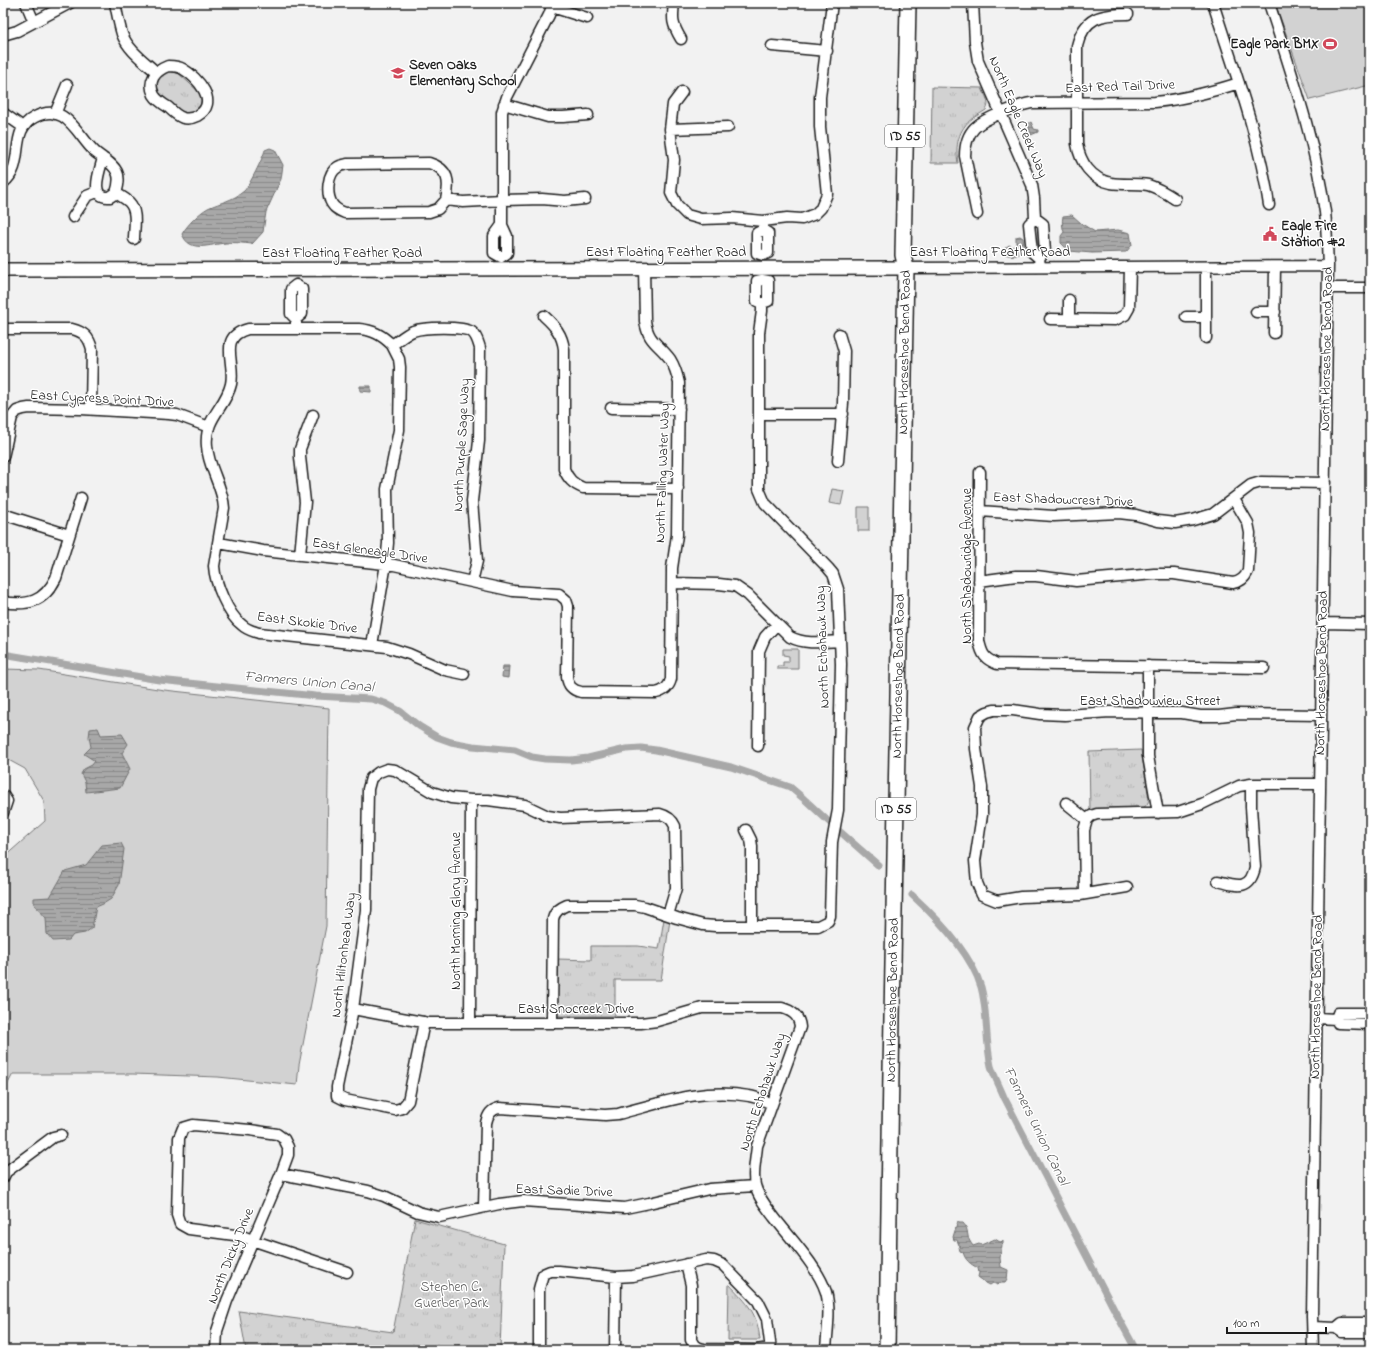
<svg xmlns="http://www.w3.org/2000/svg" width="1373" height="1353" viewBox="0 0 1373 1353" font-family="'Indie Flower',sans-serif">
<defs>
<pattern id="park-tufts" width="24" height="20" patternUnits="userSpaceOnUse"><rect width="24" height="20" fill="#d2d2d2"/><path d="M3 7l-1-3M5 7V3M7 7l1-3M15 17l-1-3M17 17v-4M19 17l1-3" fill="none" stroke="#b4b4b4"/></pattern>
<pattern id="water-rules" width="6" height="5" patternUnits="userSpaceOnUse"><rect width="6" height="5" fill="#a8a8a8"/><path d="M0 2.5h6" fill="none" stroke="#888"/></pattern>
</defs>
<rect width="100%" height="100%" fill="#f2f2f2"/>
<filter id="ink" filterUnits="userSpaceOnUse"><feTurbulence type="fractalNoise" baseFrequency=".025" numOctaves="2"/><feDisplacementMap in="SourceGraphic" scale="8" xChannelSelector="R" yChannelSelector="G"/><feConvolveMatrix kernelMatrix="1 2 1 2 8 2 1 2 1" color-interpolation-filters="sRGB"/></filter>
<g filter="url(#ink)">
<!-- green -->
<path fill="#d2d2d2" stroke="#777" d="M 1275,3 L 1370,3 L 1370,85 L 1310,100 Z
M 832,489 L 844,491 L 841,505 L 829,503 Z
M 858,507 L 869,507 L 869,531 L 858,531 Z
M 783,649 L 798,649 L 798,669 L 777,669 L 777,666 L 783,666 L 783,662 L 789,662 L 789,656 L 783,655 Z
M 3,669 L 39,670 L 164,690 L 329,708 L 326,926 L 299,1065 L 297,1085 L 218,1077 L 133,1074 L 13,1074 L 3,1093 L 3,858 L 45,821 L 44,801 L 25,769 L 3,757 Z"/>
<!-- park -->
<path fill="url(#park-tufts)" stroke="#777" d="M 169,71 L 178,73 L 200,93 C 202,98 202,103 199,108 C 189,120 177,109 169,102 C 166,100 162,97 160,94 C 154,85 159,74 169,71 Z
M 932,87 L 982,88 C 985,96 991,103 986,110 C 982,113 977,115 973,118 C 958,129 955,146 958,163 L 931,163 Z
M 1141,750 L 1149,799 C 1148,803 1147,806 1142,808 L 1090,810 L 1089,752 Z
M 664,919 L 670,920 L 661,980 L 615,980 L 615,1016 L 560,1016 L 557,1014 L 557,959 L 591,960 L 591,946 L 638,946 L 659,949 Z
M 415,1219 L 504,1244 L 500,1350 L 246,1350 L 239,1311 L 393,1332 Z
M 729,1284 C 748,1304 757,1312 760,1340 L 728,1340 Z"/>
<!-- water -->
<path fill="url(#water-rules)" stroke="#707070" d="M 1031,122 L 1034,129 L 1038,130 L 1038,132 L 1031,135 L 1028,124 Z
M 270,148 L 275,150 L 283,165 L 281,179 L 266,212 L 263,232 L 252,244 C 243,243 235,242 226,243 C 210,244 190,254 182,234 C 187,225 199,213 208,208 C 221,202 232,201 244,191 C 249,186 263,158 265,150 Z
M 1072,215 L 1082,224 L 1095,232 L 1118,230 L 1130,233 L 1132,245 L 1126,252 L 1092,253 L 1069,251 L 1061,243 L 1061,236 L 1064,232 C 1062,226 1062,222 1063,216 Z
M 1020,236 L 1023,238 C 1023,242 1025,246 1023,249 C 1020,257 1008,257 1002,252 L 1004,249 L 1009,245 L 1013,247 L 1016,244 L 1016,237 Z
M 360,386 L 371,386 L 371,392 L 360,391 Z
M 503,666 L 509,666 L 508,678 L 502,677 Z
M 98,728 L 101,735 L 122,734 L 128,744 L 122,753 L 130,769 L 120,788 L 86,792 L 85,782 L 81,774 L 84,769 L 92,765 L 95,761 L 84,754 L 91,747 L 89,737 L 90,729 Z
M 121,843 L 124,849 L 119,885 L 111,899 L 103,904 L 96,907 L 92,928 L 85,933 L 73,935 L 69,940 L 53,941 L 47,934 L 46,918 L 34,904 L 34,898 L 50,897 L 65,871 L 86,865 L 102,845 Z
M 958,1221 L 959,1223 L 963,1223 C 967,1227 967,1230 968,1236 C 968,1239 971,1243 973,1246 L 979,1244 L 981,1245 L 995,1239 L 1000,1242 L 1003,1241 L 1003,1244 L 1002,1245 L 1000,1258 L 1001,1267 L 1008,1270 L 1007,1280 L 1005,1283 L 1000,1283 L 998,1285 L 993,1283 L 990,1285 L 986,1283 L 978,1277 L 979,1273 L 978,1268 C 970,1264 965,1260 963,1252 L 960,1251 L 959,1247 L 961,1246 L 959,1245 L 957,1240 L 954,1240 L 953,1237 Z"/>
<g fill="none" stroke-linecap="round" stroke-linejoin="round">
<!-- canal -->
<path stroke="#a8a8a8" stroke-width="7" d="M 3,654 L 159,680 L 316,696 L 371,699 L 385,703 L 400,711 L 419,726 L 437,737 L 451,742 L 473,746 L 515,750 L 532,757 L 545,759 L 571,760 L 588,758 L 626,749 L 641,748 L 656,750 L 731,767 L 790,787 L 803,798 L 828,821 L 878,865
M 912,895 C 937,918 971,953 981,987 C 988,1012 985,1040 991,1066 C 994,1076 1000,1087 1004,1097 L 1118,1317 L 1136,1350"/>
<defs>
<path id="minor" d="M 26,3 L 34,22
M 115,3 C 117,13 119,24 122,34 C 128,50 144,61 156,72
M 674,3 C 672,20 672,24 681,39
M 973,3 L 975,42 L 978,61 L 1032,185 L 1034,198 L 1035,218
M 1213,3 C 1234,70 1259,135 1269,205
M 1269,3 C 1291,72 1315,140 1325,212 C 1327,230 1327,248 1328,266 L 1312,1316 L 1313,1350
M 552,7 L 587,18
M 1128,14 C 1101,14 1084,17 1077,46 L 1077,144 C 1080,162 1091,179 1111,183 C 1123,185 1136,183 1148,185 C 1158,188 1166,193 1175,199
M 3,35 L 17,31 L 70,3
M 772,46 L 827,51
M 168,66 C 173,66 178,66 183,69 C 197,77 221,103 197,116 C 193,118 187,119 183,118 C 177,116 172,111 168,107 C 163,104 157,100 154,95 C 147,81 155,71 168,66 Z
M 682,92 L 673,104 L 670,129 L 674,160 L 671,193 L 677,205 L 687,215 L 701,219 L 732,218 L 763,221
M 504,104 L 548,117 L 563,117 L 588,115
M 3,113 L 23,127
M 55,114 L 67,85
M 670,129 L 728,127
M 3,183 C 27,164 7,131 35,117 C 66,101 77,135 95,152 C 102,158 113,163 117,172 C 120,178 118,187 116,193 L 110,197 C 88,199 100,170 103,158
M 116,193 C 120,196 125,198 129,202 C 138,211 134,228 134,239
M 446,200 C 450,182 449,169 429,163 L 347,164 C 345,165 341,165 338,167 C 327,173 326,194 332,204 C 335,209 340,211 345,213 L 429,212 L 438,209 L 446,200 L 463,202 L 502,200 L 542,199 L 565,201 L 585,199
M 977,214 L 965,156 C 965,129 979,122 1001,113 C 1011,109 1020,105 1031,103 L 1155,102 C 1185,99 1211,92 1239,83
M 73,217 L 87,196 L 97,192
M 502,225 L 502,112 L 507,97 L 549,15 L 553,3
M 502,225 L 507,236 L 507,253 L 501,257 L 494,253 L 494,236 Z
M 763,230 L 763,221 L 787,218 L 802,219 L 815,214 L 821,208 L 827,194 L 820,127 L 820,97 L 832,3
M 763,230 L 768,233 L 768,253 L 763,255 L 757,253 L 757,233 Z
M 1039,258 L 1032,252 L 1029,224 L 1035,218 L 1043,224 L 1045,251 L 1039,258 L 1040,267
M 906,268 L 1328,266
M 762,280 L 768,281 L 768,301 L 762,303 L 757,301 L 757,281 Z
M 1328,288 L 1370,288
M 1069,300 L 1069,319
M 1256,312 L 1275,312
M 544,316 C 555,326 562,334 564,349 L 564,469 C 568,479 573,484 583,488 L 678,489
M 1186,317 L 1206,317
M 296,319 L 302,314 L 302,289 L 296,285 L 291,289 L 291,314 L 296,319 L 296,329
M 1050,319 L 1115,320 L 1125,315 L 1129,308 L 1130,267
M 3,329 L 72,329 C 84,332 89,337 92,349 L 91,409
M 1274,333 L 1275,267
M 1206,338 L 1206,267
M 611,408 L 679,409
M 759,414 L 843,414
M 3,457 L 12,417 L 17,411 L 23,409 L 29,408 L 81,409 L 169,414 L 177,415 L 209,427
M 838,461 L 843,403 L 844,351 L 839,334
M 980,472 L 979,641 C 982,655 985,659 997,664 L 1264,668
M 980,511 L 1054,516 L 1119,513 L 1136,515 L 1158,521 L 1175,523 L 1193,520 L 1213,514 L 1251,485 L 1261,482 L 1325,483
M 3,513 L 9,516 L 69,535
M 219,543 L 263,551 L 394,565 L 513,591 L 559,594 L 566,600 L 568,606 L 567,677 C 568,686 572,690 581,692 L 656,693 C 665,691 669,687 671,679 L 672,568 L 677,535 L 679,383 C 677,374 675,367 670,359 C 659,344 648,342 645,321 L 644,268
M 300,555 L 305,502 L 300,457 L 300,449 L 313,415
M 979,581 L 1016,576 L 1036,576 L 1076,581 L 1154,574 L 1174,574 L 1233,583 C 1241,582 1245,578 1248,571 L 1250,533 L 1248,523 L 1234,499
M 672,583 L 719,584 L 735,586 L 748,595 L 790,637 C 806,645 823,642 840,641
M 3,602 C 28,606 44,602 56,578 L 81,498
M 1323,623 L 1370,624
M 372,645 L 386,564 L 388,543 L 387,489 L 399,430 L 400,367 L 399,359 L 392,345
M 1148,666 L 1148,756 L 1158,813
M 464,674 L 445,670 L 409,654 L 387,647 L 259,633 C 253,631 247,630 242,625 C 228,615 215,583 214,566 L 224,508 C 223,486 208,468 207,446 C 204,418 226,407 231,384 C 236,362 217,337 248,329 L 359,329 C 373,330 382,335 392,345 C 399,340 406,334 413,331 C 424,327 462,326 472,332 C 477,336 478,342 480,348 L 479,441 L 472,501 L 477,561 L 472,582
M 758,746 L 759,651 L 765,637 L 777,624
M 3,795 L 7,801 L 3,813
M 1066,803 L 1087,820 L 1091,816 L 1097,814 L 1178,812 L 1202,804 L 1239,786 L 1251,784 L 1320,784
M 746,830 L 751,840 L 752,846 L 752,926
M 1218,881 C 1237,886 1250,891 1255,867 L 1251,807 L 1251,784
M 1127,887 L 1080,895 L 1021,897 L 997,901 L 982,895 L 977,883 L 975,861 L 982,815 L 982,787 L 976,749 L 975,727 L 980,716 L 987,712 L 994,710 L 1013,710 L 1040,714 L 1065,715 L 1110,712 L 1182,713 L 1200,716 L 1219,716 L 1236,714 L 1321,715
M 1085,894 L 1084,830 L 1087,820
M 353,1009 L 428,1023 L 641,1023 L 657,1021 L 702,1008 L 782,1008 C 793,1011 799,1016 800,1027 L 757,1146 C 756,1159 752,1172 755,1185 C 758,1197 767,1208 774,1217 C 790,1238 818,1267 826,1292 C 831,1310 827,1331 826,1350
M 1370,1013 L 1338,1013 L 1336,1019 L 1338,1023 L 1370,1024
M 1317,1018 L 1336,1019
M 424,1022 L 408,1101 L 402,1108 L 395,1110 L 345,1100 L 337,1096 L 337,1087 L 353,1009 L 366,910 L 368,789 L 371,778 L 379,772 L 387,769 L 395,770 L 432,792 L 451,798 L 471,800 L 488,800 L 525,805 L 548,816 L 560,818 L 660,814 C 668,816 672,819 675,826 L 676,888 L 668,915
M 552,1022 L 553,919 C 555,911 560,908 567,905 L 635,905 L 645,907 L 677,918 L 703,925 L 715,926 L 818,926 L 828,921 L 830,916 L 832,842 L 838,810 L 841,664 L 838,589 L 833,574 L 828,568 L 765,503 L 759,489 L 759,333 L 762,311 L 762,303
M 470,1023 L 471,800
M 281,1174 L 368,1191 L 384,1196 L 418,1212 L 439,1217 L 499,1204 L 523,1201 L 625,1208 L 649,1203 L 709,1189 L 755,1186
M 3,1178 L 6,1172 L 53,1137 L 61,1135
M 484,1207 L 486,1123 C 488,1114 491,1110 499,1108 L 605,1115 L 618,1114 C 661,1103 704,1087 749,1096 C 757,1097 765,1101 772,1104
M 686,1264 L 691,1285 L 691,1340 L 694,1345 L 698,1348 L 704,1349 L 756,1350 L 770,1348
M 1313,1327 L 1336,1328 L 1342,1332 L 1370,1332
M 1336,1328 L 1342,1323 L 1370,1323
M 216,1350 L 217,1331 L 227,1301 L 281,1174 L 288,1155 L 288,1147 L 284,1139 L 277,1134 L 250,1130 L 193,1125 L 183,1128 L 179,1138 L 177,1215 L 180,1224 L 189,1229 L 242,1236 L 252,1240 L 347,1272
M 539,1350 L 539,1289 L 543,1274 L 550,1271 L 559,1271 L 616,1277 L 633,1276 L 706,1260 L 714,1261 L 723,1265 L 758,1301 L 767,1319 L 771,1350
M 615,1350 L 616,1277"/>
<path id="major" d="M 3,270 L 906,268"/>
<g id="highway">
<path id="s1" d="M 887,1350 L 891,1071 L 906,268 L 903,255 L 908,3"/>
</g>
</defs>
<!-- minor casing -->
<use href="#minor" stroke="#1c1c1c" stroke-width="13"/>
<!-- major casing -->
<use href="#major" stroke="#1c1c1c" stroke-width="16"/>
<!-- highway casing -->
<use href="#highway" stroke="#1c1c1c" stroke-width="18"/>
<!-- minor -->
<use href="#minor" stroke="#fff" stroke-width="10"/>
<!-- major -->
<use href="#major" stroke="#fff" stroke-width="13"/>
<!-- highway -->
<use href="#highway" stroke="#fff" stroke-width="15"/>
</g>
</g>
<!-- icons -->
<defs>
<symbol id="stadium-bare" viewBox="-9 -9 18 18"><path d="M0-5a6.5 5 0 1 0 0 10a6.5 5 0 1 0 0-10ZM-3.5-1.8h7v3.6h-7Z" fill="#d1495b" stroke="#fff" stroke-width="2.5" paint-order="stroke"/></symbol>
<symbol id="school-bare" viewBox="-9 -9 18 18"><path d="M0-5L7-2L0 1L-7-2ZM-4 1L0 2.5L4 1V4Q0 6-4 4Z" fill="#d1495b" stroke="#fff" stroke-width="2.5" paint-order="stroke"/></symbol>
<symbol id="civic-bare" viewBox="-9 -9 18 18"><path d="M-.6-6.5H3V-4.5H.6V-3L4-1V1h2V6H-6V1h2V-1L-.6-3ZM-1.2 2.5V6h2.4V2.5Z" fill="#d1495b" stroke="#fff" stroke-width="2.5" paint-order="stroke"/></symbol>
</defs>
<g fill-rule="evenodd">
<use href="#stadium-bare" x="1320" y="34" width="20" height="20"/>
<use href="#school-bare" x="388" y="63" width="20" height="20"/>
<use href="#civic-bare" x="1260" y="224" width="20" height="20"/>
</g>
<g text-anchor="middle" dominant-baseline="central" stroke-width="3" stroke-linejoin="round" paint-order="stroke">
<!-- shield labels -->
<g fill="#fff" stroke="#606060" stroke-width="1">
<rect x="885" y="125" width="40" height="22" rx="3"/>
<rect x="876" y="798" width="40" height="22" rx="3"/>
</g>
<g font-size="13" font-weight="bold" fill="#1c1c1c">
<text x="905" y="136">ID 55</text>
<text x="896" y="809">ID 55</text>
</g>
<!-- poi labels -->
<g font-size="14" font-weight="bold" fill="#1c1c1c" stroke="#fff" text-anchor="start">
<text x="1319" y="44" text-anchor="end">Eagle Park BMX</text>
<text x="409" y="65">Seven Oaks<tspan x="409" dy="16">Elementary School</tspan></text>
<text x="1281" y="226">Eagle Fire<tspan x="1281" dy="16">Station #2</tspan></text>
</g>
<!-- street labels -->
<g font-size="14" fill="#1c1c1c" stroke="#fff">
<text transform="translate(1120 87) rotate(-2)">East Red Tail Drive</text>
<text transform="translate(1018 117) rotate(67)">North Eagle Creek Way</text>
<text x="666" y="252">East Floating Feather Road</text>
<text x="990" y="252">East Floating Feather Road</text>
<text x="342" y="253">East Floating Feather Road</text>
<text transform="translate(1327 349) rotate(-89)">North Horseshoe Bend Road</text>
<text stroke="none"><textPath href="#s1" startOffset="998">North Horseshoe Bend Road</textPath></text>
<text transform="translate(102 399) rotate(3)">East Cypress Point Drive</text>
<text transform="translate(462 445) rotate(-87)">North Purple Sage Way</text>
<text transform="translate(663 473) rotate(-88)">North Falling Water Way</text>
<text transform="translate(1063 500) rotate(2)">East Shadowcrest Drive</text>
<text transform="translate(370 551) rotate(8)">East Gleneagle Drive</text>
<text transform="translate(967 566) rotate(-90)">North Shadowridge Avenue</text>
<text transform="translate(307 623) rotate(7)">East Skokie Drive</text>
<text transform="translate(823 647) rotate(-92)">North Echohawk Way</text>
<text transform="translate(1322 673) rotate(-89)">North Horseshoe Bend Road</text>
<text stroke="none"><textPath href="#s1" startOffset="674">North Horseshoe Bend Road</textPath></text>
<text x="1150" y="701">East Shadowview Street</text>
<text transform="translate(456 911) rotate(-90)">North Morning Glory Avenue</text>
<text transform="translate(344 955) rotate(-83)">North Hiltonhead Way</text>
<text transform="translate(1317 997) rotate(-89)">North Horseshoe Bend Road</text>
<text stroke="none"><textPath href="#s1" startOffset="350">North Horseshoe Bend Road</textPath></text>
<text x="576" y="1009">East Snocreek Drive</text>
<text transform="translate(763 1092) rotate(-72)">North Echohawk Way</text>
<text transform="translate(564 1191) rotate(2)">East Sadie Drive</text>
<text transform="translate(231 1256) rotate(-68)">North Dicky Drive</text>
</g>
<!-- park labels -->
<g font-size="14" fill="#5c5c5c" stroke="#fff">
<text x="451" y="1287">Stephen C.<tspan x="451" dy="16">Guerber Park</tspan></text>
</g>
<!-- water labels -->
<g font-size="15" font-style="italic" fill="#5b5b5b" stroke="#fff">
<text transform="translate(309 682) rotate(5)">Farmers Union Canal</text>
<text transform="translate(1036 1126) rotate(64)">Farmers Union Canal</text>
</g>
</g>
<!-- margin -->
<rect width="1373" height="1353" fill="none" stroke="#fff" stroke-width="16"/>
<rect x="8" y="8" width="1357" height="1337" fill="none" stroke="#1c1c1c" stroke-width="1.5" filter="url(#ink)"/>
<!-- scale -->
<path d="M1227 1327v6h99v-6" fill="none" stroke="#1c1c1c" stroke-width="2"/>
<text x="1233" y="1327" font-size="12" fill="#1c1c1c" stroke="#ffffff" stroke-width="3" paint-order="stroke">100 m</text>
</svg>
